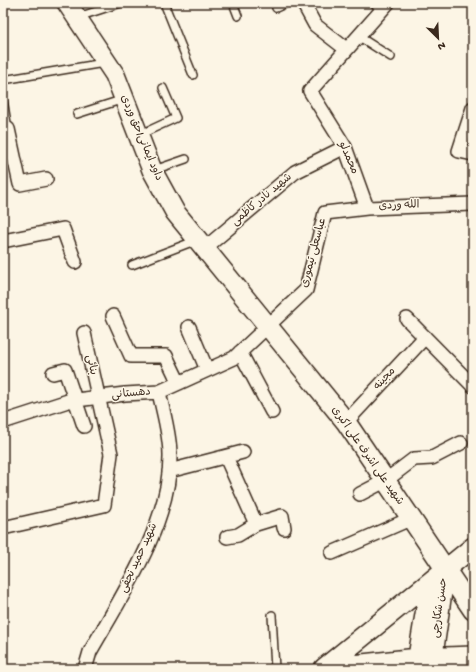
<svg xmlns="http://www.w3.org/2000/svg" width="476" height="672" viewBox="0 0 476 672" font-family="'Gochi Hand','Playpen Sans Arabic',sans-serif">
<rect width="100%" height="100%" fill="#fcf5e5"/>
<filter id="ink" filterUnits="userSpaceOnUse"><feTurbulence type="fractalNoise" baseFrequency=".025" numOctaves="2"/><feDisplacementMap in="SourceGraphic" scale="8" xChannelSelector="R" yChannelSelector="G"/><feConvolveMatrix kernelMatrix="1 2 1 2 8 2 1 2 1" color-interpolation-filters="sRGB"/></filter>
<g filter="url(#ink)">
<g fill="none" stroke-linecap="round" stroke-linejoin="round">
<defs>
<path id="lane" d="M 164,3 L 193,75
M 233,3 L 238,16
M 374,3 L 381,11
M 276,8 L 287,3
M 78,17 L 121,3
M 358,36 L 391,57
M 3,80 L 104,63
M 3,99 L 8,129 L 4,130
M 77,114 L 124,99
M 139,135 L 176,118 L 163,88
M 154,170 L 186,159
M 132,265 L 197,240
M 272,615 L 275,669"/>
<path id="street" d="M 303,3 L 315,25 L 346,49
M 473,108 L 459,151 L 473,154
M 8,129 L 20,184 L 46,179
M 367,208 L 345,147 L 310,91 L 388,3
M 3,241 L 63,229 L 75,262
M 204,249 L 295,172 L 345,147
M 113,316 L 131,356 L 166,356 L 179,383
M 407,319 L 473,386
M 189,327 L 207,370
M 240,352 L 272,412
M 53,373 L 65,370 L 84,426
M 3,422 L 68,401 L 125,394 L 159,392 L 234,358 L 306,290 L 325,213 L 367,208 L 473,204
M 346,422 L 425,337
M 226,457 L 256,524
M 169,471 L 243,452
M 360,494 L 385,481 L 414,459 L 432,458 L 461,443
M 3,528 L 104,505 L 111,454 L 84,333
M 227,537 L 238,535 L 256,524 L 282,516 L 284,528
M 332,553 L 410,519
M 85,669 L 90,652 C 122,596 171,522 170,455 C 170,434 163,412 159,392"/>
<path id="secondary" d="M 67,3 L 115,75 L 152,170 L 175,212 L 346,422 L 473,610
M 324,668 L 473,547
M 325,668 L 418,658 L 473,656
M 416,669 L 430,584
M 431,669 L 445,571"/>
</defs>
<!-- lane casing -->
<use href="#lane" stroke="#3b2a1e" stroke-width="10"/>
<!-- street casing -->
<use href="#street" stroke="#3b2a1e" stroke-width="16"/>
<!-- secondary casing -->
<use href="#secondary" stroke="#3b2a1e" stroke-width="22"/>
<!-- lane -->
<use href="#lane" stroke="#fcf5e5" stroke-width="7"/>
<!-- street -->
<use href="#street" stroke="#fcf5e5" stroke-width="13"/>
<!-- secondary -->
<use href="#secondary" stroke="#fcf5e5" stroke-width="19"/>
</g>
</g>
<g text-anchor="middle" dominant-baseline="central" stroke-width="3" stroke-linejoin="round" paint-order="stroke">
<!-- street labels -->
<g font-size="11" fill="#3b2a1e" stroke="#fcf5e5">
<text transform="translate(141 138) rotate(67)">داود ایمانی/حق وردی</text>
<text transform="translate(348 158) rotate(67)">محمدلو</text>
<text transform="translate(262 200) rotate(-40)">شهید نادر کاظمی</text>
<text transform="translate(399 206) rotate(-2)">الله وردی</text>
<text transform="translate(314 253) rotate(-75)">عباسعلی تیموری</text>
<text transform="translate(91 365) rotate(77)">بنائی</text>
<text transform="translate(385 379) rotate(-47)">مجینه</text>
<text transform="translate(131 394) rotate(-5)">دهستانی</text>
<text transform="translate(367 456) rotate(55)">شهید علی اشرف علی اکبری</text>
<text transform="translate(139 558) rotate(-65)">شهید حمید نجفی</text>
<text transform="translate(440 608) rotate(-82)">حسن شکارچی</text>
</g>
</g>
<!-- margin -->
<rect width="476" height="672" fill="none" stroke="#fcf5e5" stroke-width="16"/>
<rect x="8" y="8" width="460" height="656" fill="none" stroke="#3b2a1e" stroke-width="1.5" filter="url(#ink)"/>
<!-- north arrow -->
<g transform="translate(438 38) rotate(156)" stroke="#fcf5e5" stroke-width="3" paint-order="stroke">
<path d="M0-3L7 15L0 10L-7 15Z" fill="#3b2a1e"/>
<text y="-6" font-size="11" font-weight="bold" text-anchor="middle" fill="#3b2a1e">N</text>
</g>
</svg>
